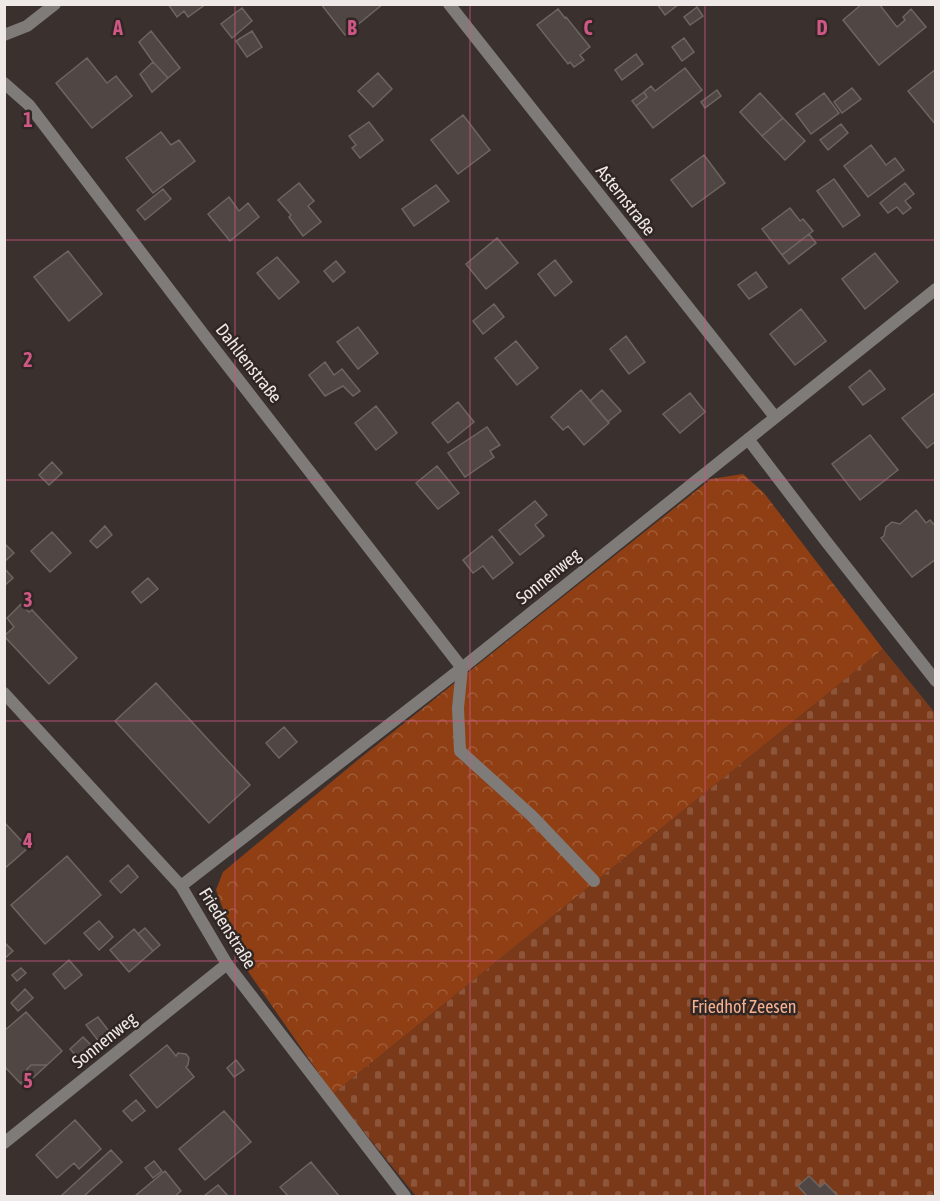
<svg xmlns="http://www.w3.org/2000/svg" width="940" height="1201" viewBox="0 0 940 1201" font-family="'Asap Condensed',sans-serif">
<defs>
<pattern id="forest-crowns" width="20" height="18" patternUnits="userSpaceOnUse" patternTransform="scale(1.5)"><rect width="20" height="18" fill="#903f14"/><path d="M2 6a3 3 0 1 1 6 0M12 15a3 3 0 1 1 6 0" fill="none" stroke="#a05b36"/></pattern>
<pattern id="cemetery-stones" width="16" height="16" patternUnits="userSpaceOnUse" patternTransform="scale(1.5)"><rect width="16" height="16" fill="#7a3a1a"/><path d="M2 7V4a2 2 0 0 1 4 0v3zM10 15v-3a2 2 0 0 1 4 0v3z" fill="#8d563b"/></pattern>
</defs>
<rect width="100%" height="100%" fill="#3a312e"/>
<!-- forest -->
<path fill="url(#forest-crowns)" d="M 743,474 L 764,493 L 883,649 L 333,1094 L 245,967 L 216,890 L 223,872 L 359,759 L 711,479 Z"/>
<!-- cemetery -->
<path fill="url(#cemetery-stones)" d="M 883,649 L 935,713 L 935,1196 L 416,1196 L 333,1094 Z"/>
<!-- building -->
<path fill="#504643" stroke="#6e6561" stroke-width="1.5" d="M 168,4 L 206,4 L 188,17 L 184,11 L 177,17 Z
M 321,4 L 383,4 L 345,35 Z
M 657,4 L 679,4 L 665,15 Z
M 862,4 L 879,4 L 897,27 L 905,20 L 903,17 L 911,9 L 926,27 L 879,65 L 843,20 Z
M 697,7 L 703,16 L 690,25 L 684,17 Z
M 242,8 L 252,21 L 232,38 L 221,24 Z
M 558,9 L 565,18 L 566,17 L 590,47 L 580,55 L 584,60 L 574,67 L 570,62 L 568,64 L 537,25 Z
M 151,31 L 180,68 L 168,78 L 153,62 L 139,42 Z
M 252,31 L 262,47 L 247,57 L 236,41 Z
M 684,38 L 694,52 L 682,61 L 672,47 Z
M 636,54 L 643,64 L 622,80 L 615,70 Z
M 87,58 L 107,83 L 116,76 L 132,96 L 92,128 L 56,83 Z
M 153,62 L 168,78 L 152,92 L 140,74 Z
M 685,68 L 702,90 L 653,128 L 636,106 L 647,97 L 644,92 L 651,86 L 655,91 Z
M 936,69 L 936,125 L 908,91 Z
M 378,73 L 392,89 L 373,107 L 358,91 Z
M 852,88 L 861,99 L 842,113 L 834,102 Z
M 717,90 L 721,96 L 705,108 L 701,102 Z
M 644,92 L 647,97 L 636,106 L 632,101 Z
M 760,93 L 783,118 L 762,136 L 740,112 Z
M 824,93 L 839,113 L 811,134 L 796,114 Z
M 463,115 L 490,150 L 458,174 L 431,140 Z
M 783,118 L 805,141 L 785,160 L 762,136 Z
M 369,122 L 383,140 L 360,158 L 352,148 L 356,145 L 349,136 Z
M 841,124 L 848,133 L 828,150 L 820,140 Z
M 161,132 L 171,145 L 179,140 L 195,161 L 153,193 L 126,158 Z
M 871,145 L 886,165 L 895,158 L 904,170 L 868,197 L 844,166 Z
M 704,155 L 725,183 L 692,207 L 671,180 Z
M 834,179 L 860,215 L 843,227 L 817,191 Z
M 299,183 L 314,201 L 308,206 L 321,222 L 303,236 L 289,217 L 291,215 L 278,200 Z
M 905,183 L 914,194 L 905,201 L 911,208 L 903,214 L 897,207 L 888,213 L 880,203 Z
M 436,185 L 449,201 L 414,226 L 402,209 Z
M 163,189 L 171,199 L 145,220 L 137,210 Z
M 229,197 L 239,211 L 248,203 L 259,217 L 230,241 L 208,214 Z
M 790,208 L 800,221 L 803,219 L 813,231 L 782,255 L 762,229 Z
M 809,234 L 816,243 L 789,264 L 782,255 Z
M 497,238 L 518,263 L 486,289 L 466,264 Z
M 68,251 L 102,294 L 69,321 L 34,277 Z
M 875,253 L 898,282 L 865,309 L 842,279 Z
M 277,257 L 299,282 L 279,299 L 257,273 Z
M 555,260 L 572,282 L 555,296 L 538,274 Z
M 336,261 L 345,272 L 333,282 L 324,271 Z
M 756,272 L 767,287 L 749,299 L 738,285 Z
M 494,304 L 504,317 L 483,334 L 473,321 Z
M 801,309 L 826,341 L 795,365 L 770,334 Z
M 358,327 L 378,353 L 358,369 L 337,342 Z
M 626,336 L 645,362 L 629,374 L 610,349 Z
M 516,341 L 538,368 L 517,385 L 495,358 Z
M 325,362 L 334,375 L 342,369 L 360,391 L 353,396 L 343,386 L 325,396 L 309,375 Z
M 870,370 L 885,389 L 863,405 L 849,387 Z
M 581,390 L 609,423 L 584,445 L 568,426 L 563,430 L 551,417 Z
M 602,390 L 621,411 L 608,422 L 590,401 Z
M 936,392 L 936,441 L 927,448 L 902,418 Z
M 690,393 L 705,412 L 680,433 L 663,414 Z
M 458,402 L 474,422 L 448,443 L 432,423 Z
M 376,406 L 397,433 L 376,450 L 355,423 Z
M 487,427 L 500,445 L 490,451 L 494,457 L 465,477 L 448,453 Z
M 870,435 L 898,470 L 860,500 L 832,464 Z
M 52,462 L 62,473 L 49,485 L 39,475 Z
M 437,466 L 459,493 L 438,509 L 416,483 Z
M 535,501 L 547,515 L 535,525 L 544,536 L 520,555 L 499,530 Z
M 916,510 L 926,523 L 930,520 L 936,527 L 936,559 L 912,577 L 881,538 L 884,536 L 886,527 L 892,522 L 900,524 Z
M 105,526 L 112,535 L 97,548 L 90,541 Z
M 52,532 L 71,553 L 50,572 L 31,551 Z
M 492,536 L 513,563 L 493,579 L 483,566 L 473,573 L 463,560 Z
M 4,543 L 14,553 L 4,562 Z
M 4,568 L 13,578 L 4,586 Z
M 148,578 L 158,589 L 141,603 L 132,592 Z
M 21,604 L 29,612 L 32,610 L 77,658 L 49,684 L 4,636 L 14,627 L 7,618 Z
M 156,683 L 250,785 L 209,823 L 115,721 Z
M 284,727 L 297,742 L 279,758 L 266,743 Z
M 4,822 L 28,848 L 4,869 Z
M 67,856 L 101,895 L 45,944 L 11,905 Z
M 128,865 L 138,877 L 121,893 L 110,881 Z
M 99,921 L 113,937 L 99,950 L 84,933 Z
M 145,928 L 160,945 L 153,951 L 138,934 Z
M 134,929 L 153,951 L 129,972 L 110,950 Z
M 4,942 L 13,951 L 4,959 Z
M 69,960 L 82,975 L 65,989 L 53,974 Z
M 21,968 L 26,973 L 17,981 L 12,975 Z
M 25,989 L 33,998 L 18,1011 L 11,1003 Z
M 26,1012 L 62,1051 L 47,1065 L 31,1065 L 27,1069 L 27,1078 L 20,1083 L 4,1066 L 4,1031 Z
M 98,1017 L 111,1034 L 100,1043 L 86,1025 Z
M 83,1037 L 92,1046 L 79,1059 L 70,1049 Z
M 167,1045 L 176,1056 L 178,1053 L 186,1054 L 189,1058 L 188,1065 L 186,1067 L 194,1077 L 157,1108 L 130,1075 Z
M 236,1060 L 244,1070 L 234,1077 L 227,1068 Z
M 31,1065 L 47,1065 L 24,1086 L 20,1083 L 27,1078 L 27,1069 Z
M 136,1100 L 145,1111 L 132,1121 L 123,1111 Z
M 224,1111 L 251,1142 L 205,1180 L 179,1149 Z
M 75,1120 L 101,1149 L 79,1169 L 74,1163 L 57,1178 L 36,1155 Z
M 111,1150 L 122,1162 L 84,1196 L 63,1196 L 62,1195 Z
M 154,1161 L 162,1171 L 153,1178 L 145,1168 Z
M 311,1162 L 339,1196 L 288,1196 L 280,1187 Z
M 165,1171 L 181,1191 L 175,1196 L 135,1196 Z
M 809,1176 L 820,1187 L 825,1183 L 838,1196 L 807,1196 L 798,1186 Z
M 218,1185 L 228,1196 L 204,1196 Z"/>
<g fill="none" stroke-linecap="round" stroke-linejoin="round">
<!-- lane -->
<path stroke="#7f7b79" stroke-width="12" d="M 462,668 L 458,708 L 460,751 L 532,816 L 594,881"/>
<!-- street -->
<path stroke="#7f7b79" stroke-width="12" d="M 449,4 L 775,417
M 4,35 L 27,26 L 55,4
M 4,83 L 29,105 L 210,343 L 462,668
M 748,439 L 825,540 L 936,681
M 4,693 L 181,886 L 227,964 L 405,1196
M 181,886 L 462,668 L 936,289
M 4,1143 L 227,964"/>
</g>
<!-- grid -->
<path fill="none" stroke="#cf5785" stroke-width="1.5" stroke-opacity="0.55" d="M 235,4 L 235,1196M 470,4 L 470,1196M 705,4 L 705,1196M 4,240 L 936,240M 4,480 L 936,480M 4,721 L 936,721M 4,961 L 936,961"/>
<g text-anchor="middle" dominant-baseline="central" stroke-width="5" stroke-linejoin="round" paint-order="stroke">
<!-- street labels -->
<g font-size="18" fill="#eee9e6" stroke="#302724">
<text transform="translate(626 200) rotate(52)">Asternstraße</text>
<text transform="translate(249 363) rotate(52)">Dahlienstraße</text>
<text transform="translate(548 576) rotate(-39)">Sonnenweg</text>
<text transform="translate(228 928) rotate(58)">Friedenstraße</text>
<text transform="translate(104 1040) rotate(-39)">Sonnenweg</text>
</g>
<!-- park labels -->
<g font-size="18" fill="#f5b092" stroke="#302724">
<text x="744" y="1006">Friedhof Zeesen</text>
</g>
</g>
<g font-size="20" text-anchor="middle" font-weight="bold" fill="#cf5785" stroke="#302724" stroke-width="5" stroke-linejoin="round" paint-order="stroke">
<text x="118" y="35">A</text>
<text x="352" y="35">B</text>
<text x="588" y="35">C</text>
<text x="822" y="35">D</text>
<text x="28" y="127">1</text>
<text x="28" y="367">2</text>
<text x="28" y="607">3</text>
<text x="28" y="848">4</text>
<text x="28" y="1088">5</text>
</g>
<!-- border -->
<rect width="940" height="1201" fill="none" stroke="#eee9e6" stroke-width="12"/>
</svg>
